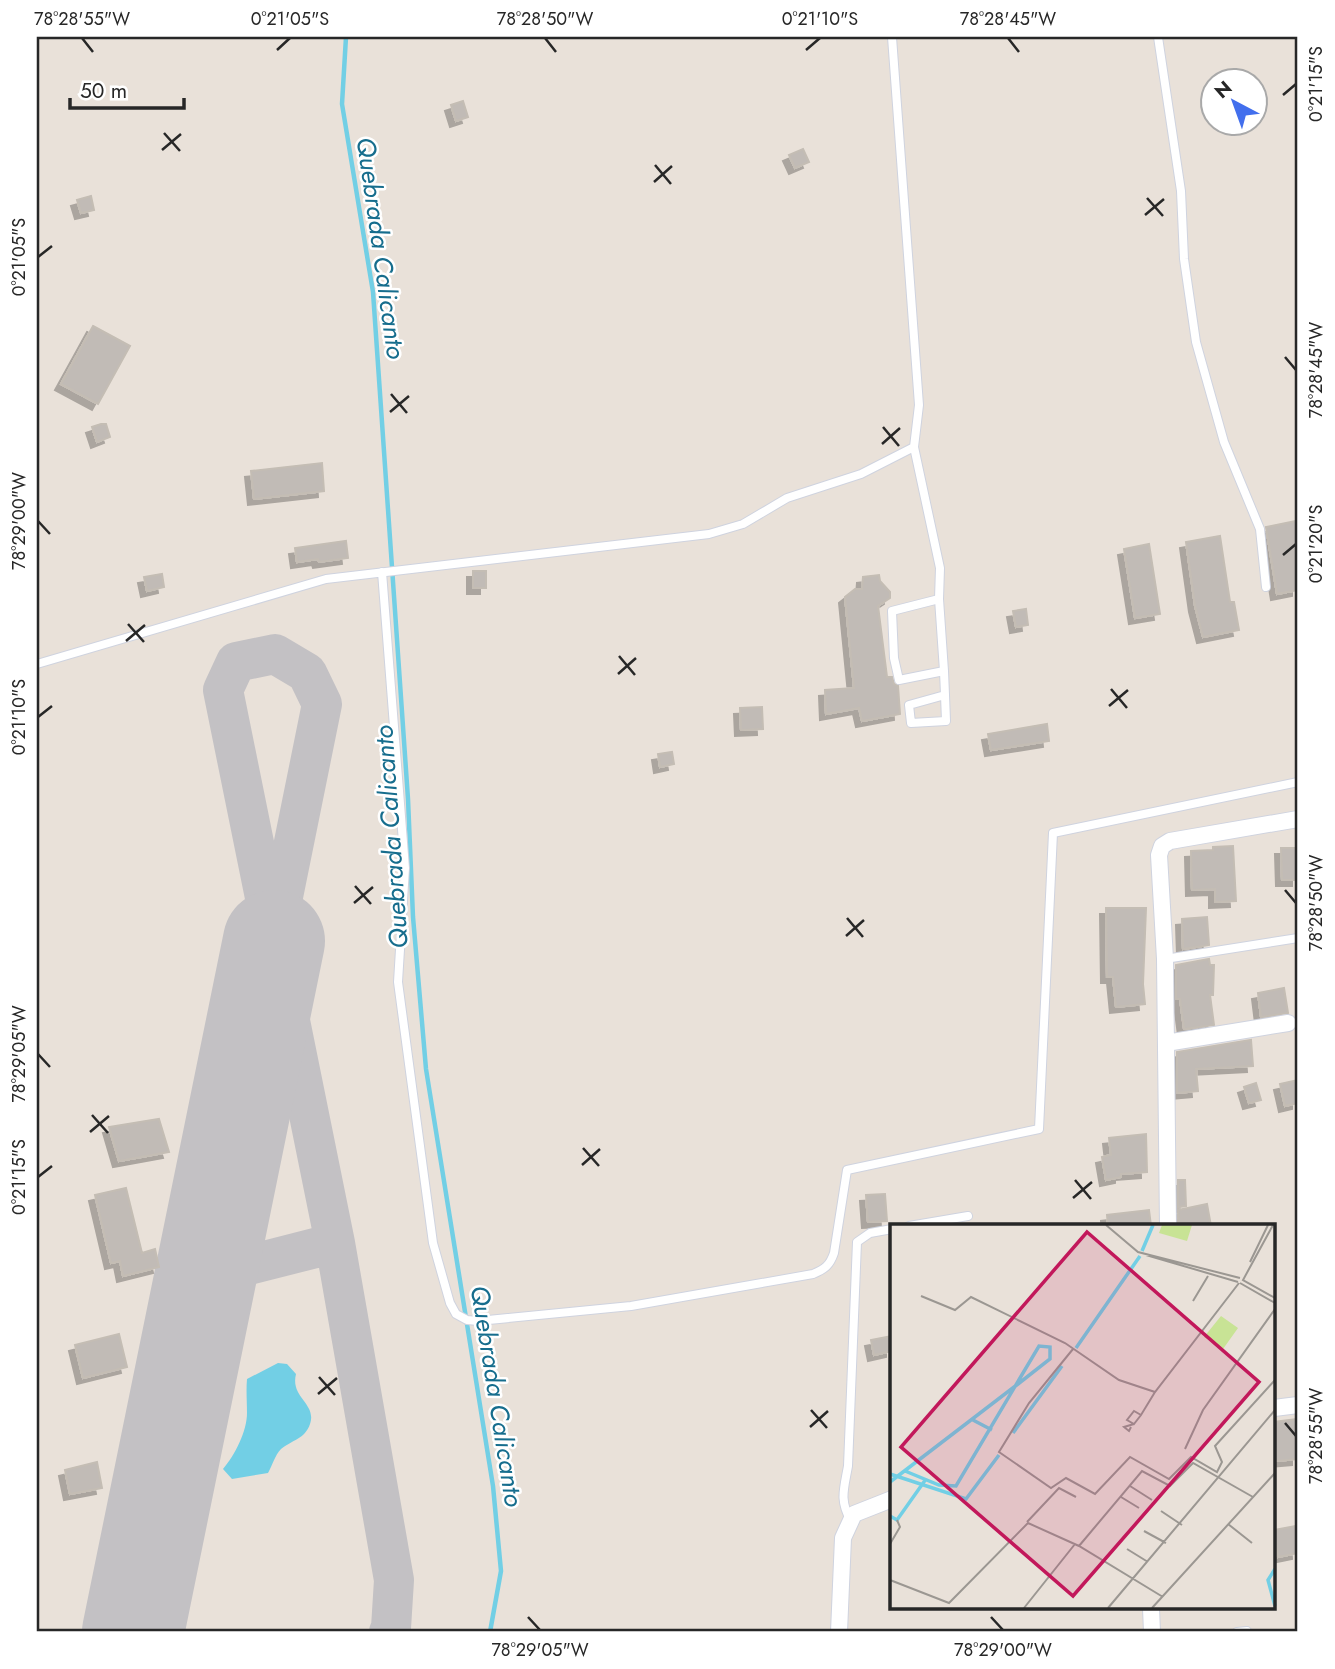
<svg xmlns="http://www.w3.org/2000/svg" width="1335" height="1669" viewBox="0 0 1335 1669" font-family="Jost,sans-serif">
<defs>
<filter id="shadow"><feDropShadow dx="-6" dy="6" stdDeviation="0" flood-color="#0004"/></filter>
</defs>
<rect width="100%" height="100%" fill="#e9e1d9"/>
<!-- water -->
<path fill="#72cfe5" d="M 278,1363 L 287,1364 L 296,1374 C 290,1398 317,1403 310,1424 C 305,1439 292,1440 281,1449 C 275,1455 272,1466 268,1473 L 232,1479 L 223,1469 C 235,1455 247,1431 247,1413 C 247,1401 246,1391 247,1379 Z"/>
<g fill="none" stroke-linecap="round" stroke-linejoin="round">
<!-- stream -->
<path stroke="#72cfe5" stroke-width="4.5" d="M 346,37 L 342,104 L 373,292 L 408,799 L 413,917 L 426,1069 L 493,1486 L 501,1571 L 490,1632"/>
<!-- taxiway -->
<path stroke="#c3c1c4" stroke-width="40" d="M 274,941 L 322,704 L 307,673 L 275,654 L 236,662 L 223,690 L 335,1243 L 394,1580 L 391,1628 L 389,1632
M 206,1276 L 335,1243"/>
<!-- runway -->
<path stroke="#c3c1c4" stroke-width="102" d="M 133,1632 L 274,941"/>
</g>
<!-- building -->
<path fill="#c1bbb6" stroke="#c4bdb4" stroke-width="2" filter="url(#shadow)" d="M 463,101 L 468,117 L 456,121 L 451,105 Z
M 803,149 L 809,162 L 795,168 L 789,155 Z
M 91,196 L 94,210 L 81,213 L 77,200 Z
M 93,326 L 130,346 L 98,404 L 61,384 Z
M 101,424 L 106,424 L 110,437 L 97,442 L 92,427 Z
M 322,463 L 324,491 L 254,499 L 251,471 Z
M 1296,521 L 1298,533 L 1298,590 L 1277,594 L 1266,527 Z
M 1220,536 L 1230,602 L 1234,602 L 1239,630 L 1203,637 L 1195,606 L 1186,542 Z
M 346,541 L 348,558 L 319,562 L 318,559 L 297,562 L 295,548 Z
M 1149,544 L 1160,614 L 1135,618 L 1124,549 Z
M 473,571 L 486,571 L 486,588 L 473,588 Z
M 162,574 L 164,587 L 147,591 L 144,577 Z
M 879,575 L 880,581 L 890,592 L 890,598 L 878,606 L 887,677 L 892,677 L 894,684 L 898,686 L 900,714 L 862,721 L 859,708 L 826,714 L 825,690 L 854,688 L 845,597 L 855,589 L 862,589 L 863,577 Z
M 1026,609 L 1028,625 L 1016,627 L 1013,611 Z
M 762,707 L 763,729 L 741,730 L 740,708 Z
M 1047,724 L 1049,741 L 991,750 L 988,734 Z
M 672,752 L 674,764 L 660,767 L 658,754 Z
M 1233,846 L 1236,901 L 1215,902 L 1215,889 L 1192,890 L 1191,851 L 1213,850 L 1213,847 Z
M 1281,848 L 1298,848 L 1298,880 L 1282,880 Z
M 1106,908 L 1146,908 L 1143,984 L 1145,1004 L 1116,1007 L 1113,977 L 1107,977 Z
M 1207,917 L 1209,945 L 1183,949 L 1182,919 Z
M 1209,959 L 1210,965 L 1214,965 L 1213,995 L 1210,995 L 1214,1025 L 1184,1029 L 1180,999 L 1176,999 L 1176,965 Z
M 1284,988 L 1288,1013 L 1261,1017 L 1258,993 Z
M 1251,1040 L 1253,1066 L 1196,1069 L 1198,1091 L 1177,1093 L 1177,1052 Z
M 1298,1080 L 1298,1103 L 1285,1106 L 1280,1084 Z
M 1256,1083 L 1261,1100 L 1249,1103 L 1244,1087 Z
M 159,1119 L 169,1152 L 119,1161 L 109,1127 Z
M 1146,1134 L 1147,1172 L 1121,1174 L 1121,1177 L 1106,1180 L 1102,1157 L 1111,1155 L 1109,1138 Z
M 1178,1180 L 1185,1180 L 1186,1206 L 1178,1207 Z
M 126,1188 L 142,1253 L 155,1249 L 159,1267 L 123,1276 L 120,1261 L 111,1263 L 95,1195 Z
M 885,1194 L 887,1221 L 868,1222 L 866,1195 Z
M 1207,1204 L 1211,1226 L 1179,1226 L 1178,1210 Z
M 1149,1210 L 1151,1226 L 1108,1226 L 1107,1215 Z
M 119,1334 L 127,1367 L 83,1378 L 75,1345 Z
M 892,1336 L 892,1351 L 874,1355 L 871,1340 Z
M 1298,1419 L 1298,1459 L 1276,1461 L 1274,1422 Z
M 97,1462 L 102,1488 L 70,1494 L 65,1470 Z
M 1296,1526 L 1298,1553 L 1278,1557 L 1274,1530 Z"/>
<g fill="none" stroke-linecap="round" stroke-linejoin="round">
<defs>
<path id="service" d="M 1158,37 L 1181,191 L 1184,259 L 1196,342 L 1224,442 L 1260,529 L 1266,587
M 914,447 L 940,568 L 939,599 L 892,611 L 894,658 L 899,680 L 944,671 L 939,599
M 382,572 L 405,868 L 398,982 L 433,1243 L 450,1303 L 456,1314 L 467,1320 L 478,1321 L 631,1306 L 813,1274 C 825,1269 830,1265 834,1253 L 847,1170 L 1039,1129 L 1053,833 L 1298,782
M 37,664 L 326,579 L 709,534 L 743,524 L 787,498 L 861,474 L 914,447 L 919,405 L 892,37
M 944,671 L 945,695 L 909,705 L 911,723 L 946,721 L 945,695
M 1165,959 L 1298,938
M 909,1226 L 968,1216
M 851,1521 C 839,1500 844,1489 848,1466 L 857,1242 L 870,1233 L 892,1229
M 1237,1632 L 1247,1631"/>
<path id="minor" d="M 1166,1043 L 1288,1023
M 1168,1226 L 1165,959 L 1159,855 L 1162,846 L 1170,841 L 1298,819
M 1274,1408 L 1298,1405
M 1151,1608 L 1152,1632
M 839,1632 L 843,1538 L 854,1514 L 892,1499"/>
</defs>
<!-- service casing -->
<use href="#service" stroke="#cfd3df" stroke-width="10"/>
<!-- minor casing -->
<use href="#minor" stroke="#cfd3df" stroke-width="18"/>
<!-- service -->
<use href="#service" stroke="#fff" stroke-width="8"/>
<!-- minor -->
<use href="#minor" stroke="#fff" stroke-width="16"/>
</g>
<!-- ticks -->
<path fill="none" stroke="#272727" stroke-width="2.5" d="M 82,38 L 93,52M 545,38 L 556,52M 1008,38 L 1019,52M 277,50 L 290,38M 806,50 L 820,38M 1283,95 L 1296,84M 164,133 L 180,151M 162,150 L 181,134M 655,165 L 671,184M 654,182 L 672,166M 1147,198 L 1163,216M 1145,215 L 1164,199M 38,257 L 52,246M 1285,357 L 1296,370M 391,394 L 407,413M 390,412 L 409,396M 883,427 L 899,446M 882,444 L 900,428M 38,521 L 50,534M 1283,555 L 1296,544M 128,624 L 144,642M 126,641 L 145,625M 619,656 L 635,675M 618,674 L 636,658M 1111,689 L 1127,708M 1109,706 L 1128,690M 38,717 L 52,706M 355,886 L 371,904M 1285,890 L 1296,903M 354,903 L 373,887M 847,918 L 863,937M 846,936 L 864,920M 38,1054 L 50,1067M 92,1115 L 108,1133M 90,1132 L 109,1116M 583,1148 L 599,1166M 582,1165 L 600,1149M 38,1177 L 52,1166M 1075,1180 L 1091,1199M 1073,1198 L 1092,1182M 319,1377 L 335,1395M 318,1394 L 337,1378M 811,1410 L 827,1428M 1285,1423 L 1296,1436M 810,1427 L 828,1411M 528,1617 L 540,1630M 991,1617 L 1003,1630"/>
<g text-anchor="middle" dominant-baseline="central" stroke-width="5" stroke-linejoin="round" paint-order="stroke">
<!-- water labels -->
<g font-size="26" font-style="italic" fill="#166d8d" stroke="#fff">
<text transform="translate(381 248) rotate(82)">Quebrada Calicanto</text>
<text transform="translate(391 837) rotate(-94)">Quebrada Calicanto</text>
<text transform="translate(497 1396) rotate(81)">Quebrada Calicanto</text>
</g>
</g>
<!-- overview -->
<g transform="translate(890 1224)">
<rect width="385" height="385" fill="#e9e1d9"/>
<path d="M 272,1 L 302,1 L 297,17 L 269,9 ZM 331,92 L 348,104 L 333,125 L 314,113 Z" fill="#c8e395"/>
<path fill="none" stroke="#72cfe5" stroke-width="3.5" d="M 252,27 L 263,1M 186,124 L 250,32M 81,195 L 102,206M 123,209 L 172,142M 15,247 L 49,261 L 66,262 L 149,122 L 160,123 L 160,135 L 128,160M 0,250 L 76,275 L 109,231M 0,258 L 128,160M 0,292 L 7,296 L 36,255M 385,345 L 378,356 L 385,382"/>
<path fill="none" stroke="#9b9792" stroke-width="2" d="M 216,1 L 248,28 L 350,54M 383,1 L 353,56 L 385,74M 256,31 L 348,58M 360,38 L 378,1M 350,59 L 385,79M 31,72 L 65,86 L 81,73 L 175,119 L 229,156 L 265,168 L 349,59M 303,77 L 318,52M 183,125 L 139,179 L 109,228 L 161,264 L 176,254 L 205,270 L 240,233 L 279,255 L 301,233 L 327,248 L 332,238 L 325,222 L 385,156M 251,191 L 244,200 L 237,196 L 244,187 L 251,191 L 265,168M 241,203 L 239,207 L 234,203 L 244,200M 295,225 L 313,186 L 385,85M 240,262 L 262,276M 231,273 L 249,284M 271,287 L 292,301M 137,298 L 169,264 L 186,273M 338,300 L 362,319M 254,307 L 276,319M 0,320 L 10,303 L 7,296M 189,322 L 252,247 L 280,262 L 303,239 L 363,273M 237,325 L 258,338M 0,356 L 59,379 L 138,299 L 189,322 L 273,373M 134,384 L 185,320M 218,384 L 385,186M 262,384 L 385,249"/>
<path fill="#c2185b" fill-opacity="0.15" stroke="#c2185b" stroke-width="3.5" d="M 197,8 L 369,158 L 183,372 L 11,223 Z"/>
<rect width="385" height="385" fill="none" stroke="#272727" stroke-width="3.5"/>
</g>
<!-- border -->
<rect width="1335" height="1669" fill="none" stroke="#ffffff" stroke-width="77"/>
<!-- north arrow -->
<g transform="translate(1234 102) rotate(319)"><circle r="33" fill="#ffffff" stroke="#a9a9a9" stroke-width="2"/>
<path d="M0-5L12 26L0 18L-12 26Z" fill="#426fed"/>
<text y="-10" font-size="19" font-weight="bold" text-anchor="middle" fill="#272727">N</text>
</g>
<!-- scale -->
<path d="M70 98v10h114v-10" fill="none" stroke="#272727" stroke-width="3.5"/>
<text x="80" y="98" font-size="21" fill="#272727" stroke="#ffffff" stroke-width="5" paint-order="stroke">50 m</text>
<rect x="38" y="38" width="1258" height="1592" fill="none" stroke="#272727" stroke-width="2.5"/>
<g font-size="18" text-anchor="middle" fill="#272727">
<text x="82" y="25">78°28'55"W</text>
<text x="290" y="25">0°21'05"S</text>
<text x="545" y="25">78°28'50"W</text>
<text x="820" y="25">0°21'10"S</text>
<text x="1008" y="25">78°28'45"W</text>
<text transform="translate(1316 84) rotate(-90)" y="6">0°21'15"S</text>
<text transform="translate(19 257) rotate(-90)" y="6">0°21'05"S</text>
<text transform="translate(1316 370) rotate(-90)" y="6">78°28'45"W</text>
<text transform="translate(19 521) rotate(-90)" y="6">78°29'00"W</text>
<text transform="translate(1316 544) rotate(-90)" y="6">0°21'20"S</text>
<text transform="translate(19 717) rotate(-90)" y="6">0°21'10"S</text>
<text transform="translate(1316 903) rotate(-90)" y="6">78°28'50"W</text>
<text transform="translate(19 1054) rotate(-90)" y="6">78°29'05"W</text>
<text transform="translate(19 1177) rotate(-90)" y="6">0°21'15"S</text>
<text transform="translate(1316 1436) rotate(-90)" y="6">78°28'55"W</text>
<text x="540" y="1656">78°29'05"W</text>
<text x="1003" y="1656">78°29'00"W</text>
</g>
</svg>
